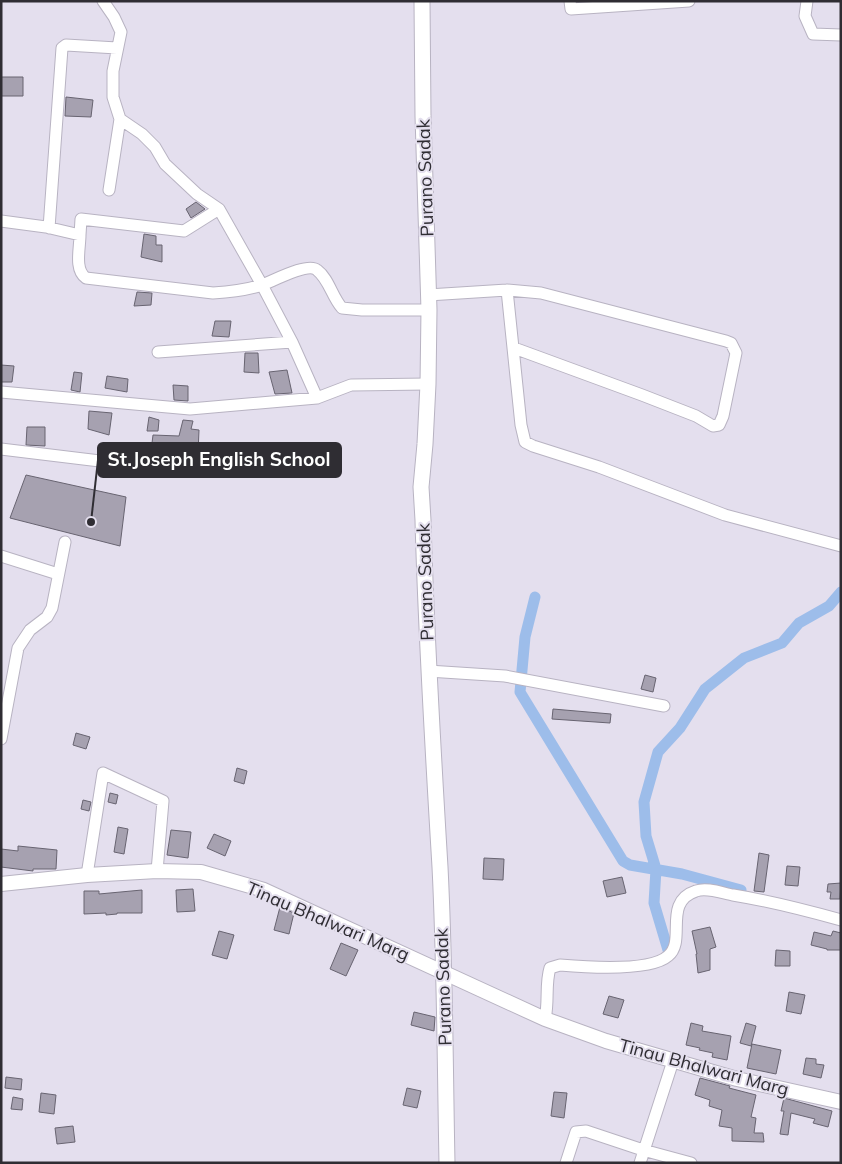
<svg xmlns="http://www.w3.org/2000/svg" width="842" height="1164" viewBox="0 0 842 1164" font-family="Mulish,sans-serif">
<rect width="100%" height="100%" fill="#e4dfee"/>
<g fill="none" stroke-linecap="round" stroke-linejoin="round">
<!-- canal -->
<path stroke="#9dbdea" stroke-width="11" d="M 535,597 L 525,637 L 520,692 L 623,861 L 630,865 L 682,874 L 741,890
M 668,950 L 654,903 L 656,869 L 646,836 L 644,802 L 658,752 L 680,728 L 705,689 L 744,658 L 782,643 L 799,623 L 829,606 L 841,592"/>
</g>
<!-- building -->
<path fill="#a6a1b0" stroke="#686471" d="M 1,77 L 23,77 L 23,96 L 1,96 Z
M 66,97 L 93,100 L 91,117 L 65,116 Z
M 196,202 L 205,209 L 191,218 L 186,209 Z
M 144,234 L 156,236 L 156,245 L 162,245 L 162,262 L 141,257 Z
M 137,292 L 152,293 L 151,305 L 134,306 Z
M 215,321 L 231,321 L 229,337 L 212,336 Z
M 245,353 L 258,353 L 259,373 L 244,372 Z
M 1,365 L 14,366 L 12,382 L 1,382 Z
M 287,370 L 292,393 L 275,394 L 269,372 Z
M 74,372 L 82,373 L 80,392 L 71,390 Z
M 107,376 L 128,379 L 127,392 L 105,388 Z
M 173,385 L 188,386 L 188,401 L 174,400 Z
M 89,411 L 112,413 L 109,435 L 88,429 Z
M 149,417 L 159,420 L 158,431 L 147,431 Z
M 183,420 L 193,421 L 191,429 L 199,430 L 198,453 L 188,452 L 188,456 L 167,460 L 165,452 L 151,451 L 153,435 L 179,436 Z
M 27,427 L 45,427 L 45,446 L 26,445 Z
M 26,475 L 126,497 L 120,546 L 10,518 Z
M 645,675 L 656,678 L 653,692 L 641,689 Z
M 553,709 L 611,714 L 610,723 L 552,719 Z
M 76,733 L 90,737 L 86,749 L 73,745 Z
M 237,768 L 247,771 L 244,784 L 234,781 Z
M 110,793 L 118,795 L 116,804 L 108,802 Z
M 83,800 L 91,802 L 89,811 L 81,809 Z
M 118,827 L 128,829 L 124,854 L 114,852 Z
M 171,830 L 191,832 L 188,858 L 167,855 Z
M 214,834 L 231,841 L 225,856 L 207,848 Z
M 18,846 L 57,850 L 56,869 L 33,869 L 33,871 L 1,867 L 1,849 L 18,851 Z
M 759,853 L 769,855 L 764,892 L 754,891 Z
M 484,858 L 504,859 L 503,880 L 483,879 Z
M 787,866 L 800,867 L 798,886 L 785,885 Z
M 622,877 L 626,893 L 607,897 L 603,881 Z
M 841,883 L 840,899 L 830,899 L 831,892 L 827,892 L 828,884 Z
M 193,889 L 195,911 L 177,912 L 176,890 Z
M 142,890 L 142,913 L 117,913 L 117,914 L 106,915 L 106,913 L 84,914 L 84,891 L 99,891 L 99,894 Z
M 280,907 L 294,913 L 289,934 L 274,930 Z
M 710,927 L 716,947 L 710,949 L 710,970 L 698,973 L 696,954 L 697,954 L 692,931 Z
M 219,931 L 234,935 L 227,959 L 212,955 Z
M 833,931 L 841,933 L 841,950 L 827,950 L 827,949 L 811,945 L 814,932 L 831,936 Z
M 341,943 L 358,950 L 346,976 L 330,969 Z
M 776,950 L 790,951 L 790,966 L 775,966 Z
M 789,992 L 805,995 L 801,1014 L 786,1011 Z
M 609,996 L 624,1000 L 618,1018 L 603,1014 Z
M 414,1012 L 435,1017 L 434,1031 L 411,1025 Z
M 691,1023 L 703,1026 L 702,1031 L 731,1036 L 727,1060 L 712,1057 L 713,1053 L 699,1050 L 700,1048 L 686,1045 Z
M 746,1023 L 756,1026 L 751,1046 L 740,1043 Z
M 752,1044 L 781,1050 L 776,1074 L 747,1068 Z
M 806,1058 L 816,1059 L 816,1064 L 824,1065 L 821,1078 L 803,1074 Z
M 6,1077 L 22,1079 L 21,1090 L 5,1088 Z
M 700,1078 L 730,1086 L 729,1088 L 756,1095 L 751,1117 L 756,1118 L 754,1133 L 763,1133 L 764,1142 L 732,1141 L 732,1128 L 719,1126 L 722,1110 L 709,1106 L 710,1100 L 695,1095 Z
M 407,1088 L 421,1091 L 417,1108 L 403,1105 Z
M 554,1092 L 567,1093 L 564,1118 L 551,1116 Z
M 41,1093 L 56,1095 L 54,1114 L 39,1112 Z
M 13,1097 L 23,1099 L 22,1110 L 11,1109 Z
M 784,1098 L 832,1111 L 828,1127 L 813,1123 L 815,1119 L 791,1113 L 788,1135 L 780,1134 L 784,1111 L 781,1111 Z
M 73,1126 L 75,1142 L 57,1144 L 55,1128 Z"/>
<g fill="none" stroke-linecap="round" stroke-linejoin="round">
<defs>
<path id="minor" d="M 103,1 L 114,17 L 121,32 L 113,71 L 113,97 L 120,119 L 142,134 L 155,147 L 165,164 L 197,194 L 219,209 L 262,285 L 292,342 L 317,398
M 570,1 L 571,9 L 689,1
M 807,1 L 805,16 L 813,34 L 841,35
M 109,190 L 120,119
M 1,221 L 46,227 L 80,235 C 80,248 74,270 86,278 L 213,293 C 230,292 247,290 262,285 C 273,281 308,262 317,270 C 329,279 332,297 342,308 L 362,310 L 429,310
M 49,228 L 62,48 L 66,45 L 117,48
M 80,235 L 81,219 L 184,231 L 219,209
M 507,290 L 521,425 L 525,442 L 533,446 L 599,467 L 725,515 L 841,546
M 428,295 L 507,290 L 541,293 L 726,341 L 731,343 L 736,353 L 723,416 L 719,425 L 713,426 L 696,416 L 642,395 L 514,348
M 158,352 L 292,342
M 1,392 L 190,409 L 317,398 L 351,385 L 428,384
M 1,449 L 174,470
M 1,556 L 58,574
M 428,671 L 505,676 L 664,706
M 1,739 L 18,648 L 30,630 L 47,617 L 52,608 L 65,542
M 87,875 L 103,773 L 163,801 L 157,871
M 545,1019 C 549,1002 545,984 550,968 L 560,965 C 584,967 650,972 668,956 C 687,941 662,902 696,891 C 707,887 722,893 733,895 C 770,901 805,910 841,920
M 566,1163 L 576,1132 L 586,1131 L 643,1150 L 691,1163
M 640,1163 L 673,1061"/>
<path id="tertiary" d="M 1,884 L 87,875 L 157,871 L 201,872 L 264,890 L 545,1019 L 606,1041 L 737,1079 L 841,1102"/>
<path id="secondary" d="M 422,1 L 423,116 L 429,310 L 428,384 L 425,444 L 421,487 L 423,520 C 426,636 433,751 440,867 C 445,966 445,1064 447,1163"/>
</defs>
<!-- minor casing -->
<use href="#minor" stroke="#b8b3c2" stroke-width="13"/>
<!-- tertiary casing -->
<use href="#tertiary" stroke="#b8b3c2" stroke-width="16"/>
<!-- secondary casing -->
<use href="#secondary" stroke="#b8b3c2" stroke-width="17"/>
<!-- minor -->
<use href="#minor" stroke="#fff" stroke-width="11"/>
<!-- tertiary -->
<use href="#tertiary" stroke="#fff" stroke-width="14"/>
<!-- secondary -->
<use href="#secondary" stroke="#fff" stroke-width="15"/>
</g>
<g text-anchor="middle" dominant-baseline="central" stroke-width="4" stroke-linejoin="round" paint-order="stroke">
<!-- street labels -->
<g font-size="18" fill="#2f2d33" stroke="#e4dfee">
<text transform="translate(425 178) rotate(-92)">Purano Sadak</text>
<text transform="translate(425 582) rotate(-92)">Purano Sadak</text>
<text transform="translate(328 921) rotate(23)">Tinau Bhalwari Marg</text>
<text transform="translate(443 987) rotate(-92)">Purano Sadak</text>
<text transform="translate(704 1067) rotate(15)">Tinau Bhalwari Marg</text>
</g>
</g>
<!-- callouts -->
<path fill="none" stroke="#2f2d33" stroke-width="2" d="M91 522L98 460"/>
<circle fill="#2f2d33" stroke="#e4dfee" stroke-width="2" cx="91" cy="522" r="5"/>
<rect fill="#2f2d33" stroke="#2f2d33" stroke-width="2" x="98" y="443" width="243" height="34" rx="5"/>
<g font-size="19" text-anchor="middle" font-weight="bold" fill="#fff">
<text x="219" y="466">St.Joseph English School</text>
</g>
<!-- border -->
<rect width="842" height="1164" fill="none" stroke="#2f2d33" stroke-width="5"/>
</svg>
